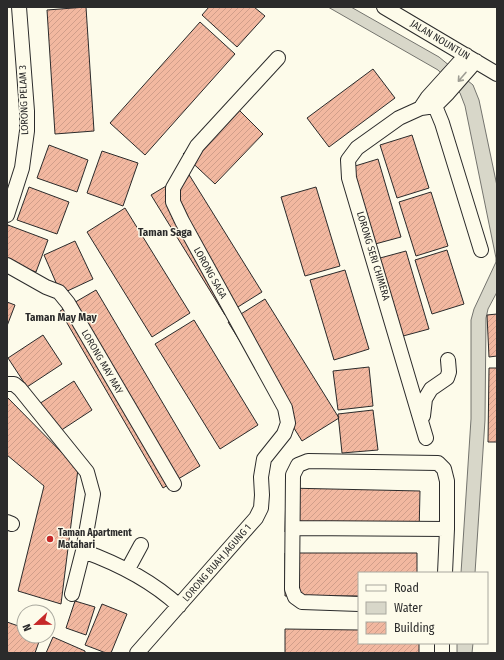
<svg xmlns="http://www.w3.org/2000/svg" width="504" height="660" viewBox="0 0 504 660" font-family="'Fira Sans Condensed',sans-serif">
<defs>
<pattern id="building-hatch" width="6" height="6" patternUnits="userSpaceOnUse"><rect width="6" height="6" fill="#f2b8a0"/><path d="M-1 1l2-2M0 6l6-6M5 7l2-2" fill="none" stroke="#d09e8a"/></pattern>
</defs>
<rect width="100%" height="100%" fill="#fdfbea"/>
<!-- water -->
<path fill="#d8d7c9" stroke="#74746e" d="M 328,7 L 351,7 L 439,57 L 473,85 L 479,100 L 497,186 L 497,292 L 488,309 L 486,318 L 485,420 L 475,573 L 461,573 L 471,419 L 471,320 L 474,309 L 496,262 L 496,258 L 465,106 L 460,93 L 438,70 Z
M 457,643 L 473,643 L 472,653 L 457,653 Z"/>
<!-- building -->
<path fill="url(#building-hatch)" stroke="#2b2b2b" d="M 86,7 L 94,131 L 55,134 L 47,10 Z
M 209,7 L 254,7 L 265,16 L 237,47 L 202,15 Z
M 200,22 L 235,54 L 145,155 L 110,123 Z
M 373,69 L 395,98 L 329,147 L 307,118 Z
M 232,103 L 263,134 L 215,184 L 183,154 Z
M 412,135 L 429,188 L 397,198 L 380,145 Z
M 49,145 L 88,160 L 77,192 L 37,178 Z
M 102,151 L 138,163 L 123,206 L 87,193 Z
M 378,159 L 401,237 L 364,247 L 342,170 Z
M 188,173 L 262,292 L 225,315 L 151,195 Z
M 29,187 L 69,202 L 57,234 L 17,220 Z
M 316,187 L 340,266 L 305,276 L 281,197 Z
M 431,192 L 448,246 L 416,256 L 399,202 Z
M 125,208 L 190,313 L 152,337 L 87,232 Z
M 8,225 L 48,240 L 36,272 L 7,262 L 7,229 Z
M 75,241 L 93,279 L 61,294 L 44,255 Z
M 447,250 L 464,304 L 432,314 L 415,260 Z
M 406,251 L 429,329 L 392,339 L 369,261 Z
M 345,270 L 369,349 L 334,360 L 310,280 Z
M 96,290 L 200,466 L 163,488 L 60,311 Z
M 265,299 L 339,418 L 302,441 L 228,322 Z
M 7,302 L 15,305 L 7,326 Z
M 497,314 L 497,356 L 489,357 L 487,315 Z
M 194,320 L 258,425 L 220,449 L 155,344 Z
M 43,335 L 62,364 L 27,387 L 8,358 Z
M 369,367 L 373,406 L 338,410 L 333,371 Z
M 489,368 L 497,368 L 497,442 L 488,442 Z
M 74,381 L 92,410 L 57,433 L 39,404 Z
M 7,397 L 78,469 L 61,604 L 18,591 L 44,486 L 7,455 Z
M 373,410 L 378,450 L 342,453 L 338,414 Z
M 286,488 L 420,491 L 419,535 L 285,532 Z
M 285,553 L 417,553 L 417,573 L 359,573 L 359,596 L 285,596 Z
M 75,601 L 95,607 L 86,635 L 66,628 Z
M 102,604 L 127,614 L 111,653 L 106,653 L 85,645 Z
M 7,622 L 24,628 L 24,636 L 41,636 L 35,653 L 7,653 Z
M 285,629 L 359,630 L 359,643 L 419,643 L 419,653 L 285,653 Z
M 53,637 L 85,651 L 85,653 L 46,653 Z"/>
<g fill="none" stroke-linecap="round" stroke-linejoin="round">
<defs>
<path id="minor" d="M 384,7 L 497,74
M 430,100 L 435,106 L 442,123 L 481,250
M 422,106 L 428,97 L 466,55
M 7,215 L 22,168 L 27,131 L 27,111 L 19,7
M 7,265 L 46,287 L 59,292 L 68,303 L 174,484
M 7,384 L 14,384 L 20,389 L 87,472 L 93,494 L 83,551 L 72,594
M 423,416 L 425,399 L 431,389 L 447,378 L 449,372 L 448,360
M 426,438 L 349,178 L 348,160 L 357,148 L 399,118 L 421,108 L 435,106 L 448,93 L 476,61
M 7,522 L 12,524
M 293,528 L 447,529
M 83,551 C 119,564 151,580 179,606
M 128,569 L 141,545
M 359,604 L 302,602 L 295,597 L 292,589 L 293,475 L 298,465 L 308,461 L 438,463 L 444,469 L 447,481 L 447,529 L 445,573
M 137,653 L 256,518 L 261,508 L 262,495 L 261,477 L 264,459 L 284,434 L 288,423 L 285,408 L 182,221 L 173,202 L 173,188 L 197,146 L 278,58
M 442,653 L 442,643"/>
</defs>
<!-- minor casing -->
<use href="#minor" stroke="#2b2b2b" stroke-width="16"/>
<!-- minor -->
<use href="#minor" stroke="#fdfbea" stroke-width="14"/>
</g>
<!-- one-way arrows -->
<defs><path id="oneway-shaft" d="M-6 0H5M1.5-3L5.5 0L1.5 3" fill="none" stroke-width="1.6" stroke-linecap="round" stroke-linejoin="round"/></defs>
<use stroke="#9e9d94" href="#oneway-shaft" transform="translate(462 77) rotate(131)"/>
<!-- markers -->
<circle fill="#c62828" stroke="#fdfbea" stroke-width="1.5" cx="50" cy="539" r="4"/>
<g text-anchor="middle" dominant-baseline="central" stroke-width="3" stroke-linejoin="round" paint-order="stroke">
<!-- street labels -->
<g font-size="10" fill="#2b2b2b" stroke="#fdfbea">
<text transform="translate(440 40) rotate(31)">JALAN NOUNTUN</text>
<text transform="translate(24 100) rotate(-92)">LORONG PELAM 3</text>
<text transform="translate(373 256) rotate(73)">LORONG SERI CHIMERA</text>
<text transform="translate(210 273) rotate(61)">LORONG SAGA</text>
<text transform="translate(102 362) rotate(60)">LORONG MAY MAY</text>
<text transform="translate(217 563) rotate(-49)">LORONG BUAH JAGUNG 1</text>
</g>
<!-- poi labels -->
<g font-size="10" font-weight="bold" fill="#2b2b2b" stroke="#fdfbea" text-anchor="start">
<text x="58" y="533">Taman Apartment<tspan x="58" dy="12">Matahari</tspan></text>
</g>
<!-- neighbourhood labels -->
<g font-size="11" font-weight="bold" fill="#2b2b2b" stroke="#fdfbea">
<text x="165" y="232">Taman Saga</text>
<text x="61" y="317">Taman May May</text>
</g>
</g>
<!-- border -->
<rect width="504" height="660" fill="none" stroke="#2b2b2b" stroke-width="16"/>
<!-- legend -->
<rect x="358" y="572" width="130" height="72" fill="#fdfbea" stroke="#a9a89e"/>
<rect x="366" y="585" width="20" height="6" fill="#fdfbea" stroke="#a9a89e"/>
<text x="394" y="592" font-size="12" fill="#2b2b2b">Road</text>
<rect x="366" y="602" width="20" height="12" fill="#d8d7c9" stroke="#a9a89e"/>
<text x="394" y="612" font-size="12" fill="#2b2b2b">Water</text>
<rect x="366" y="622" width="20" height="12" fill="url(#building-hatch)" stroke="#a9a89e"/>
<text x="394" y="632" font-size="12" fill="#2b2b2b">Building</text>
<!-- north arrow -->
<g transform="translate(36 624) rotate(248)"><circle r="19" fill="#fdfbea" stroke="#a9a89e"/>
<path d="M0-3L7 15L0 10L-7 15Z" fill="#c62828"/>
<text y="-6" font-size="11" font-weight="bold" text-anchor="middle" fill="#2b2b2b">N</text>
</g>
</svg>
